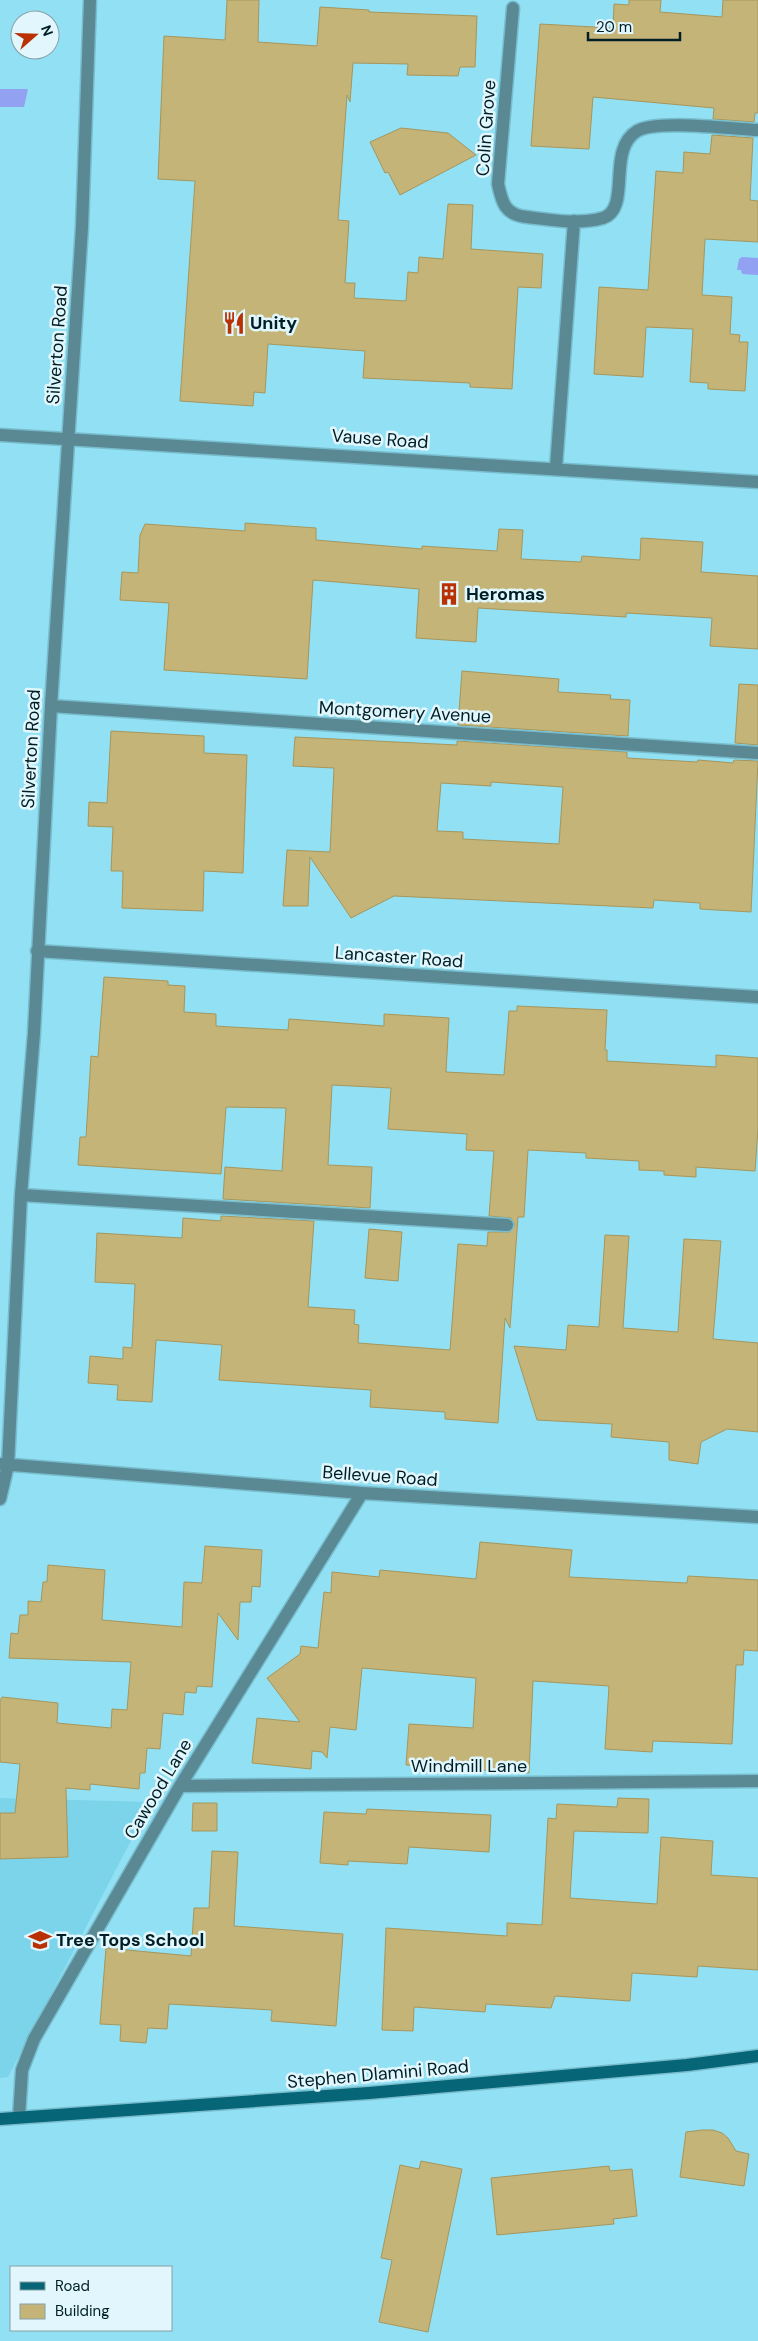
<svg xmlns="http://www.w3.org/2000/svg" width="758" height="2341" viewBox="0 0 758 2341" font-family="'DM Sans',sans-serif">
<rect width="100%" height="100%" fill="#92e0f3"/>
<!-- built -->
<path fill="#7cd4ea" d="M 0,1798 L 151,1802 L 8,2077 L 0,2078 Z"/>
<!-- water -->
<path fill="#92a1f2" d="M 0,89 L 28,89 L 24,107 L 0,107 Z
M 742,257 L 758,258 L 758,275 L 742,274 L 741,270 L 737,270 L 739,259 Z"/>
<!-- building -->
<path fill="#c4b478" stroke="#a6965b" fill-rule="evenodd" d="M 227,0 L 259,0 L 258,42 L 317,46 L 320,7 L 369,10 L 369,12 L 477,16 L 475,67 L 460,67 L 458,76 L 407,75 L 408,64 L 353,63 L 350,102 L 347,95 L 338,220 L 349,221 L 345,283 L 355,283 L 354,298 L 406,301 L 408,272 L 418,273 L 419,257 L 443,259 L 448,204 L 473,205 L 471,249 L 543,254 L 541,288 L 518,287 L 512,389 L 470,387 L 470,383 L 363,378 L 365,351 L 268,344 L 265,393 L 254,392 L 253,406 L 180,401 L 195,181 L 158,179 L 164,36 L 225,40 Z
M 629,0 L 661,0 L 660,12 L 722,17 L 723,0 L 758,0 L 758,113 L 755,113 L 754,122 L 713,119 L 714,108 L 593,97 L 589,149 L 531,146 L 540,24 L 613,28 L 614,4 L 629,5 Z
M 401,128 L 448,133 L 476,155 L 400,195 L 388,172 L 385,173 L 370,142 Z
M 712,135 L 753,138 L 750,200 L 758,201 L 758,242 L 705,239 L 702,295 L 732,297 L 730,334 L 740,335 L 739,342 L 748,342 L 745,391 L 708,389 L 708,383 L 690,382 L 693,329 L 646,327 L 643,377 L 594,374 L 599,287 L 648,290 L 656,171 L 683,173 L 684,152 L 710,154 Z
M 245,523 L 316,528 L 316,540 L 422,549 L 422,546 L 497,551 L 499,529 L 523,530 L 521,559 L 581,562 L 582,556 L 640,560 L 641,538 L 703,542 L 701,572 L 758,576 L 758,649 L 710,646 L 712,618 L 626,613 L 626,617 L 478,608 L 476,642 L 416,638 L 419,589 L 313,580 L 307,679 L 164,670 L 169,603 L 120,600 L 122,572 L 138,573 L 140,535 L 145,524 L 245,531 Z
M 462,671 L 559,679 L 558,692 L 611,695 L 610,699 L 630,700 L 628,736 L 458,725 Z
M 739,684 L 758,685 L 758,745 L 735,743 Z
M 111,731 L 204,736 L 204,753 L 247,755 L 243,873 L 204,871 L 203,911 L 122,908 L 123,871 L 111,871 L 113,827 L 88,826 L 89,802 L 107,803 Z
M 295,737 L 457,745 L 457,741 L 627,752 L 627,758 L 697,762 L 698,760 L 733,763 L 734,760 L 758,761 L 751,912 L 700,909 L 700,903 L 654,900 L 653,908 L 394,896 L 351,918 L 310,857 L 308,906 L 283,906 L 287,850 L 330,852 L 334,768 L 293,766 ZM 491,782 L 563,787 L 559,844 L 463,839 L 463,832 L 437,831 L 441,783 L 491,786 Z
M 104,977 L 168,981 L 168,985 L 185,986 L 184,1012 L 216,1014 L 216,1026 L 231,1027 L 288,1030 L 289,1019 L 384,1026 L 384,1014 L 449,1018 L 446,1072 L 504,1075 L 509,1011 L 517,1011 L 517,1006 L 607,1010 L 605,1050 L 607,1050 L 607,1061 L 716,1067 L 716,1055 L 758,1058 L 758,1129 L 755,1171 L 696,1167 L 696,1177 L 664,1175 L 664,1171 L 639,1170 L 639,1161 L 586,1158 L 586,1153 L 528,1150 L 524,1217 L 518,1217 L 510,1328 L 505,1318 L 498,1423 L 445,1419 L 445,1412 L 370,1407 L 371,1390 L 219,1380 L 222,1345 L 156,1340 L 152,1402 L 117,1400 L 118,1385 L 88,1383 L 90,1356 L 123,1359 L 123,1347 L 132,1348 L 135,1284 L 95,1282 L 97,1233 L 182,1238 L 183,1218 L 221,1221 L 221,1216 L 314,1221 L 308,1307 L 355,1310 L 354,1324 L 359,1325 L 358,1343 L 450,1350 L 458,1244 L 487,1246 L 488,1232 L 510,1232 L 515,1225 L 511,1218 L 489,1216 L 494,1151 L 466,1150 L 467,1134 L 388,1129 L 391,1088 L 332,1085 L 328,1165 L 372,1167 L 370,1208 L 223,1199 L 225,1167 L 282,1171 L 286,1108 L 226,1107 L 221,1174 L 78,1165 L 80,1137 L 86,1137 L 91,1056 L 98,1057 Z
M 369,1229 L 402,1232 L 398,1281 L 365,1278 Z
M 605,1235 L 629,1236 L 623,1328 L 678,1332 L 684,1239 L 721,1241 L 713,1339 L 758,1343 L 758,1432 L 727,1429 L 701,1442 L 698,1464 L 669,1460 L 669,1442 L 611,1437 L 612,1424 L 537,1420 L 514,1346 L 566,1350 L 568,1325 L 599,1327 Z
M 480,1542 L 572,1550 L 569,1577 L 687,1583 L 688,1576 L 758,1580 L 758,1651 L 744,1650 L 743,1665 L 736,1665 L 732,1744 L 653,1741 L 652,1752 L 605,1749 L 609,1686 L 533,1681 L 529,1773 L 406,1765 L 409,1724 L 473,1728 L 476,1678 L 362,1668 L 356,1730 L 330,1727 L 327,1758 L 322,1752 L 312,1751 L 311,1769 L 252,1763 L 257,1718 L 300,1722 L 267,1678 L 300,1654 L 301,1646 L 318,1648 L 324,1592 L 331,1593 L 332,1572 L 379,1577 L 380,1570 L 476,1579 Z
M 205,1546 L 262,1550 L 260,1587 L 252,1586 L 251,1602 L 240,1602 L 238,1640 L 218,1613 L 212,1687 L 197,1686 L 196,1693 L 185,1692 L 183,1715 L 163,1713 L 160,1749 L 147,1748 L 145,1773 L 140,1773 L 139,1789 L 90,1784 L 90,1790 L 66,1788 L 68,1857 L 0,1859 L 0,1813 L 15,1813 L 20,1764 L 0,1762 L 0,1701 L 2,1697 L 58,1703 L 57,1723 L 111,1728 L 112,1709 L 127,1710 L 131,1662 L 9,1658 L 11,1633 L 18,1634 L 20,1615 L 28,1615 L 28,1601 L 41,1602 L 43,1582 L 47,1582 L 48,1565 L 105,1570 L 102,1620 L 182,1627 L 184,1582 L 202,1583 Z
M 618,1798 L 649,1799 L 648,1833 L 574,1831 L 570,1898 L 657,1904 L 661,1837 L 713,1841 L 711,1875 L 758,1878 L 758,1970 L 698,1966 L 697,1977 L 632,1973 L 630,2001 L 555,1996 L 551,2008 L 486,2004 L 485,2012 L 414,2007 L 413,2031 L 382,2030 L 386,1928 L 507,1936 L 507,1923 L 542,1925 L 548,1818 L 556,1819 L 557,1804 L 617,1807 Z
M 193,1803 L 217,1803 L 217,1831 L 192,1831 Z
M 367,1809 L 491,1815 L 489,1852 L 409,1847 L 407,1864 L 348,1861 L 348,1865 L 320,1863 L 324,1812 L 366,1814 Z
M 212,1851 L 238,1852 L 234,1926 L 343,1934 L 336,2026 L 271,2021 L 272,2010 L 169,2004 L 167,2029 L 148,2028 L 146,2043 L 120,2041 L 121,2025 L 100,2024 L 106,1948 L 191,1956 L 194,1908 L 209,1908 Z
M 702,2130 L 713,2130 L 722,2133 L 728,2138 L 736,2151 L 749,2154 L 744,2186 L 680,2177 L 686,2132 Z
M 421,2161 L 462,2169 L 428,2332 L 379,2322 L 392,2260 L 381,2258 L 400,2165 L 419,2169 Z
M 609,2166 L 610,2171 L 632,2169 L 637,2216 L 613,2219 L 614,2224 L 497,2235 L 491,2178 Z"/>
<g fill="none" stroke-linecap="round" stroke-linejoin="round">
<defs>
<path id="street" d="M 513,8 L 498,184 C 502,203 505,215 527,217 C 551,220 578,225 603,218 C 632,208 606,150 637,131 C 656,119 733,129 758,130
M 0,435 L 758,482
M 556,468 L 574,221
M 51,706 L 758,753
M 37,951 L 758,997
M 21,1195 L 507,1225
M 0,1464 L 362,1493 L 758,1517
M 0,1499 L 8,1465 L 21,1195 L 34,1033 L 51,706 L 82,227 L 90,0
M 180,1786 L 758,1781
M 19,2117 L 22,2070 L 34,2039 L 180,1786 L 362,1493"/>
<path id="secondary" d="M 0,2119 L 369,2093 L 687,2065 L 758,2056"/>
</defs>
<!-- street casing -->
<use href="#street" stroke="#78bdce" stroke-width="15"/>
<!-- secondary casing -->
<use href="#secondary" stroke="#78bdce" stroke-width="15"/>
<!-- street -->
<use href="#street" stroke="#5a8994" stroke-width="12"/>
<!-- secondary -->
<use href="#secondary" stroke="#066576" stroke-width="12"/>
</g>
<!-- icons -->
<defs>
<symbol id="restaurant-bare" viewBox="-9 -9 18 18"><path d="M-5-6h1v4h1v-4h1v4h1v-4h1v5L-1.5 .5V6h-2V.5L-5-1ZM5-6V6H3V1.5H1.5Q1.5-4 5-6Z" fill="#b93003" stroke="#e1f7fd" stroke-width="2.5" paint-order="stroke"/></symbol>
<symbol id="building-bare" viewBox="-9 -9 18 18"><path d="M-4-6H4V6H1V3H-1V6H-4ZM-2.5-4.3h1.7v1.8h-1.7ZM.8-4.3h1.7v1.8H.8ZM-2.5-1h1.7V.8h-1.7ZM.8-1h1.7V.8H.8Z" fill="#b93003" stroke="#e1f7fd" stroke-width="2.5" paint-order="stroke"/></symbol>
<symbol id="school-bare" viewBox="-9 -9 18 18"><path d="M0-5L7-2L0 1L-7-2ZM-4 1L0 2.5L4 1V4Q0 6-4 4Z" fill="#b93003" stroke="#e1f7fd" stroke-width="2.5" paint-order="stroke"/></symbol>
</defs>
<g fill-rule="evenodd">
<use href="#restaurant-bare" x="218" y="307" width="32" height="32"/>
<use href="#building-bare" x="433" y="578" width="32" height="32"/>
<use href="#school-bare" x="24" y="1924" width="32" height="32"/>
</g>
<g text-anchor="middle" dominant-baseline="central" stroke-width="5" stroke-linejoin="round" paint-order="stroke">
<!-- street labels -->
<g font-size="18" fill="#001e25" stroke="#e1f7fd">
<text transform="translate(486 128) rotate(-86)">Colin Grove</text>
<text transform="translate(57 345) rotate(-86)">Silverton Road</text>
<text transform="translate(380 439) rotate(4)">Vause Road</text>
<text transform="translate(405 712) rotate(3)">Montgomery Avenue</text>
<text transform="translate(31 749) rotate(-87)">Silverton Road</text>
<text transform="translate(399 957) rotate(4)">Lancaster Road</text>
<text transform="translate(380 1476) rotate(4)">Bellevue Road</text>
<text x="469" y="1766">Windmill Lane</text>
<text transform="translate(158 1789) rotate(-59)">Cawood Lane</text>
<text transform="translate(378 2074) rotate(-5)">Stephen Dlamini Road</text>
</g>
<!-- poi labels -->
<g font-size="18" font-weight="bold" fill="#001e25" stroke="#e1f7fd" text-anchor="start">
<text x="250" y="323">Unity</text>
<text x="466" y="594">Heromas</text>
<text x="56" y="1940">Tree Tops School</text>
</g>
</g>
<!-- legend -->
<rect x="10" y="2266" width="162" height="65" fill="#e1f7fd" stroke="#87a0a7"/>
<rect x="20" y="2282" width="25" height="8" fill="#066576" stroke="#87a0a7"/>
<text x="55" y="2291" font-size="15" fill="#001e25">Road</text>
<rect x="20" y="2304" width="25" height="15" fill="#c4b478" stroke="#87a0a7"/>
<text x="55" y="2316" font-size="15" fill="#001e25">Building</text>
<!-- north arrow -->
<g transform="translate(35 35) rotate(70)"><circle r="24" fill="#e1f7fd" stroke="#87a0a7"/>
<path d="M0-4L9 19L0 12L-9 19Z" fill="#b93003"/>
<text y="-8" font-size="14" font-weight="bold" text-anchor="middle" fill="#001e25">N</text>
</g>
<!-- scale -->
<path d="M588 32v8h92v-8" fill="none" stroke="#001e25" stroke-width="2.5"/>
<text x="596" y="32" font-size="15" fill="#001e25" stroke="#e1f7fd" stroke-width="4" paint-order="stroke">20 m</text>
</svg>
